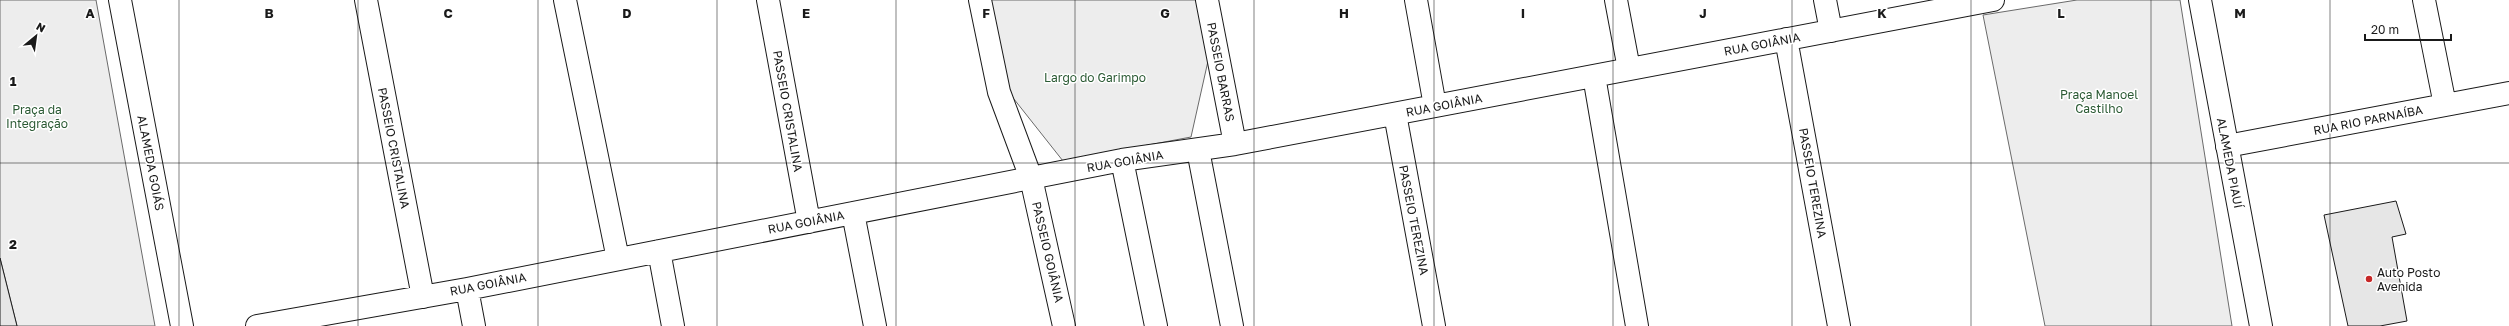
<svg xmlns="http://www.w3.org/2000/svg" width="2509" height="326" viewBox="0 0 2509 326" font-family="'Golos Text',sans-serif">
<rect width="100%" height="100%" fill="#fff"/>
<!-- built -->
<path fill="#ededed" stroke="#6a6a6a" d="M 0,0 L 96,0 L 155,326 L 17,326 L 0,258 Z
M 989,0 L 1196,0 L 1208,61 L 1191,137 L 1063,161 L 1006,89 Z
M 2077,0 L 2180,0 L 2232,326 L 2045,326 L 1983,15 Z"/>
<!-- building -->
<path fill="#e6e6e6" stroke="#1a1a1a" d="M 2396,201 L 2406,234 L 2392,237 L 2407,321 L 2380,326 L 2348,326 L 2324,215 Z
M 0,258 L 17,326 L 0,326 Z"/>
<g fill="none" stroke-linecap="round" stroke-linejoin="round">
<defs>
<path id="minor" d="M 366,0 L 423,297
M 565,0 L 618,259
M 768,0 L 809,222
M 980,0 L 999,92 L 1031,178 L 1064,326
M 1207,0 L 1235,144
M 1416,0 L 1435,106
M 1616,0 L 1629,69
M 1825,0 L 1831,31
M 2424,0 L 2445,105
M 1786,39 L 1839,326
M 1594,76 L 1637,326
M 1395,114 L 1434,326
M 2227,146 L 2509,93
M 1198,150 L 1232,326
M 1122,160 L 1156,326
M 853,213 L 875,326
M 659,251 L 673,326
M 467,289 L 474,326
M 257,326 L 467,289 L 1122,160 L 1235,144 L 1993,0"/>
<path id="tertiary" d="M 120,0 L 182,326
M 2200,0 L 2261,326"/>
</defs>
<!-- minor casing -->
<use href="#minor" stroke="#1a1a1a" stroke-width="24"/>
<!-- tertiary casing -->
<use href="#tertiary" stroke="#1a1a1a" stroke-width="24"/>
<!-- minor -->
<use href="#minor" stroke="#fff" stroke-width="22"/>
<!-- tertiary -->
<use href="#tertiary" stroke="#fff" stroke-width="22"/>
</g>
<!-- grid -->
<path fill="none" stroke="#1a1a1a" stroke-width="1" stroke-opacity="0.55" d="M 179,0 L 179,326M 358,0 L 358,326M 538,0 L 538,326M 717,0 L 717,326M 896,0 L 896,326M 1075,0 L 1075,326M 1254,0 L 1254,326M 1434,0 L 1434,326M 1613,0 L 1613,326M 1792,0 L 1792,326M 1971,0 L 1971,326M 2151,0 L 2151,326M 2330,0 L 2330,326M 0,163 L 2509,163"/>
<!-- markers -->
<circle fill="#c62828" stroke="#fff" stroke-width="1.5" cx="2369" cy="279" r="4"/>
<g text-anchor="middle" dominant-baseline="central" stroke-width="3" stroke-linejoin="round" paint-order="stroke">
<!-- street labels -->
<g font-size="12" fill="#1a1a1a" stroke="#fff">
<text transform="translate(1762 44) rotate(-11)">RUA GOIÂNIA</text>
<text transform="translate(1221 72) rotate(79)">PASSEIO BARRAS</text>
<text transform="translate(1444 105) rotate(-11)">RUA GOIÂNIA</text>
<text transform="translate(788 111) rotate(80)">PASSEIO CRISTALINA</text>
<text transform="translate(2368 120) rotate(-11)">RUA RIO PARNAÍBA</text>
<text transform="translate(394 148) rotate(79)">PASSEIO CRISTALINA</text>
<text transform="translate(1125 161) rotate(-10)">RUA GOIÂNIA</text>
<text transform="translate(151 163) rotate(79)">ALAMEDA GOIÁS</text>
<text transform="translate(2230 163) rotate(79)">ALAMEDA PIAUÍ</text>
<text transform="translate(1813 183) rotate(80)">PASSEIO TEREZINA</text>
<text transform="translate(1414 220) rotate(79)">PASSEIO TEREZINA</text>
<text transform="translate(806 222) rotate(-11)">RUA GOIÂNIA</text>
<text transform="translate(1048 252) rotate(77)">PASSEIO GOIÂNIA</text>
<text transform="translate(488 284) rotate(-11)">RUA GOIÂNIA</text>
</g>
<!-- park labels -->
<g font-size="12" fill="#2b5a34" stroke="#fff">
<text x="1095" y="77">Largo do Garimpo</text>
<text x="2099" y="94">Praça Manoel<tspan x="2099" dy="14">Castilho</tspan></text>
<text x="37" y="109">Praça da<tspan x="37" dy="14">Integração</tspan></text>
</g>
<!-- poi labels -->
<g font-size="12" fill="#1a1a1a" stroke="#fff" text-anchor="start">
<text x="2377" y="272">Auto Posto<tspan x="2377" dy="14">Avenida</tspan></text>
</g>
</g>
<g font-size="13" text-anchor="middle" font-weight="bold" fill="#1a1a1a" stroke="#fff" stroke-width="3" stroke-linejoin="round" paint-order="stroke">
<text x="90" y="18">A</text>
<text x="269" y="18">B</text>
<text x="448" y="18">C</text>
<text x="627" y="18">D</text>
<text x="806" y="18">E</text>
<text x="986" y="18">F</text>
<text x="1165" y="18">G</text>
<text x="1344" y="18">H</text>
<text x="1523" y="18">I</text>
<text x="1703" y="18">J</text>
<text x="1882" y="18">K</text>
<text x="2061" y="18">L</text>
<text x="2240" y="18">M</text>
<text x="13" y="86">1</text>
<text x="13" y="249">2</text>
</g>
<!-- north arrow -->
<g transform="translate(36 36) rotate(29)" stroke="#ffffff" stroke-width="3" paint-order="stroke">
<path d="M0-3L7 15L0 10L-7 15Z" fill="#1a1a1a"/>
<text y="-6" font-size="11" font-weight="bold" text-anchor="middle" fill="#1a1a1a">N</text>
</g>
<!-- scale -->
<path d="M2365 34v6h86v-6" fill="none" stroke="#1a1a1a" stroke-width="2"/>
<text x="2371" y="34" font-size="12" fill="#1a1a1a" stroke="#ffffff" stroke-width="3" paint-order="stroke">20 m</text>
</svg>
